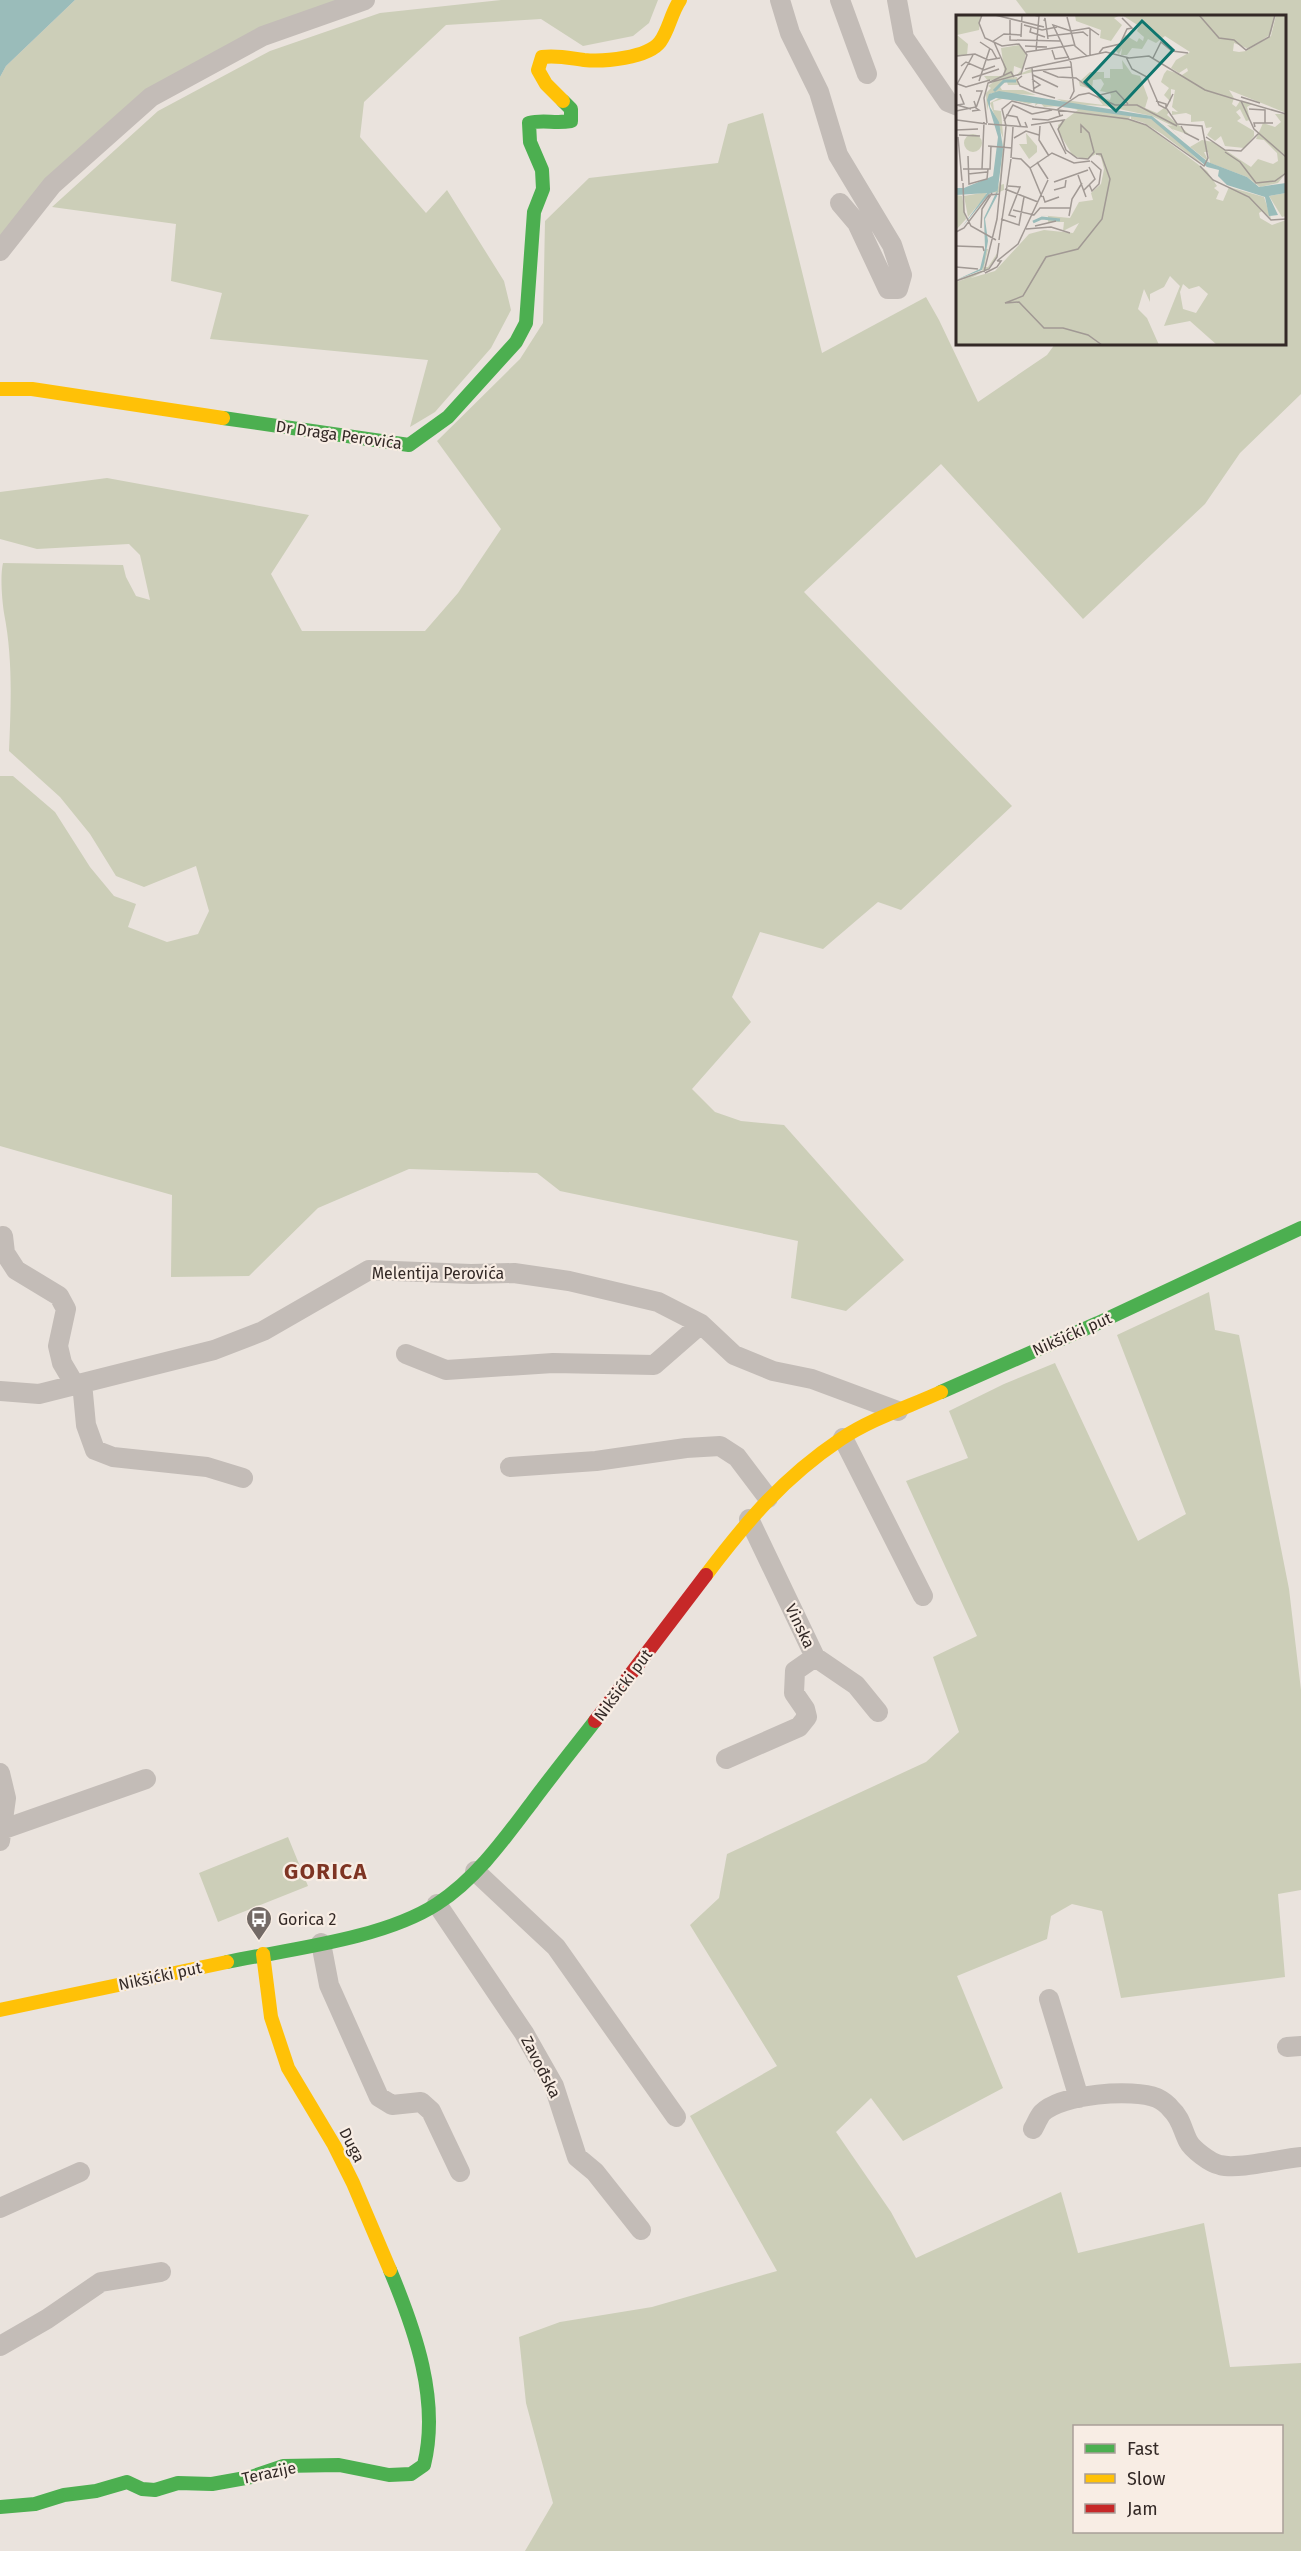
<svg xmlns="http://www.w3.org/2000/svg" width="1301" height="2551" viewBox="0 0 1301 2551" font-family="'Fira Sans',sans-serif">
<rect width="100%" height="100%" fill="#eae3dd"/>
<!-- green -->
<path fill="#ccceb8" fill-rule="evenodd" d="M 75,0 L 365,0 L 151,97 L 0,251 L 0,77 L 6,66 Z
M 501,0 L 658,0 L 649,23 L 633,36 L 583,46 L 541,19 L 446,25 L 364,102 L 360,137 L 426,213 L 447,190 L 504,281 L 511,310 L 491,348 L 435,412 L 410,427 L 428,360 L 210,339 L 222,293 L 171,281 L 176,224 L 52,207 L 158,111 L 270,51 L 380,13 Z
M 1016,0 L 1301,0 L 1301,394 L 1240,453 L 1205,504 L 1083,619 L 941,464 L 804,592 L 1012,806 L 901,910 L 878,902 L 823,949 L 760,932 L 732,997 L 751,1022 L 692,1089 L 715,1112 L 741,1121 L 784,1125 L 904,1260 L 846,1311 L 791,1298 L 798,1241 L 560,1191 L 537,1173 L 409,1169 L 318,1208 L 249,1276 L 171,1277 L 172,1195 L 0,1146 L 0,776 L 13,776 L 55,812 L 90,867 L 114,896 L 136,904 L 128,927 L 167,942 L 198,934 L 209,911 L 196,866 L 144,887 L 116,876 L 90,834 L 60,797 L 9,751 C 11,704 13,659 4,613 C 2,599 0,576 3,563 L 123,565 L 126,577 L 136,596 L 150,600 L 140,555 L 129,544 L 37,549 L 0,539 L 0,492 L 107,478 L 309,515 L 271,574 L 302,631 L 425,631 L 458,593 L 501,529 L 437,441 L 520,359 L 543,323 L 545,221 L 589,178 L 718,163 L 728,124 L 763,113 L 822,353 L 926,297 L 939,320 L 978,402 L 1047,355 L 1055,344 L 1284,344 L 1284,16 L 1028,16 Z
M 1209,1292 L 1215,1330 L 1239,1335 L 1289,1589 L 1301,1690 L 1301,1890 L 1278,1894 L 1285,1977 L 1121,1998 L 1102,1911 L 1072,1904 L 1051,1916 L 1047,1939 L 957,1976 L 1003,2088 L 903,2141 L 871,2098 L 836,2132 L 891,2212 L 916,2258 L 1061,2192 L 1078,2253 L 1204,2223 L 1230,2367 L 1301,2363 L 1301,2551 L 525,2551 L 553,2503 L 526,2403 L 519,2337 L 560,2322 L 652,2307 L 777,2271 L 690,2116 L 777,2066 L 690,1925 L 719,1898 L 727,1854 L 926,1762 L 959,1732 L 933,1657 L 977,1636 L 906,1481 L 968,1458 L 949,1411 L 1004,1384 L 1055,1363 L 1138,1541 L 1186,1514 L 1117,1335 ZM 1282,2426 L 1282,2532 L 1074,2532 L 1074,2426 Z
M 288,1837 L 308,1886 L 218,1922 L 199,1873 Z"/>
<!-- water -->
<path fill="#9abcba" d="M 0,0 L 75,0 L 6,66 L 0,77 Z"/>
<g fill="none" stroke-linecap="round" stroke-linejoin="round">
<!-- street -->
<path stroke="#c3bcb7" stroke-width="20" d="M 780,0 L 790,33 L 819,92 L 838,155 L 892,245 L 902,275 L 898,289 L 888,289 L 857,223 L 840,203
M 840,0 L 867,74
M 897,0 L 904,38 L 948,102 L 958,106
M 0,251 L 52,185 L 151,97 L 263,36 L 365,0
M 3,1236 L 5,1253 L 16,1270 L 59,1296 L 66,1309 L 58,1346 L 62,1363 L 75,1385
M 406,1354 L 446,1370 L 553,1363 L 654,1365 L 701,1324
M 82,1383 L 86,1425 L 95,1450 L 113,1457 L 207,1467 L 243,1478
M 0,1391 L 39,1394 L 214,1350 L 263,1331 L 369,1270 L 471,1274 L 514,1273 L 569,1281 L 658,1302 L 701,1324 L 734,1355 L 773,1371 L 812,1379 L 898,1411
M 843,1438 L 923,1596
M 510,1467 L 596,1461 L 686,1448 L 720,1446 L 737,1457 L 768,1498
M 749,1519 L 815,1657 L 856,1685 L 878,1712
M 726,1759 L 799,1727 L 807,1717 L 805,1709 L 794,1693 L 795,1671 L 815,1657
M 0,1773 L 6,1798 L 0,1841
M 1,1830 L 146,1779
M 475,1871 L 556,1947 L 676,2117
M 437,1904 L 524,2033 L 554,2086 L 577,2157 L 595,2172 L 641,2230
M 321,1943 L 329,1985 L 379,2097 L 392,2105 L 421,2102 L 431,2111 L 460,2172
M 1049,1999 L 1079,2098
M 1287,2047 L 1301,2046
M 1033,2129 C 1036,2124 1038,2118 1042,2113 C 1061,2094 1133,2088 1157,2098 C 1161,2100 1168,2105 1171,2109 C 1181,2118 1182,2129 1188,2141 C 1192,2149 1210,2163 1220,2165 C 1238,2170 1279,2159 1301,2157
M 0,2208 L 80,2172
M 0,2346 L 47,2319 L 101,2282 L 161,2272"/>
<!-- fast -->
<path stroke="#4caf50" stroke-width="14" d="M 223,418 L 409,445 L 448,417 L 516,342 L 526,323 L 534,212 L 543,189 L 542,170 L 530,142 L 529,123 C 544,119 554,124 571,121 L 571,109 L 563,101
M 941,1392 L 1098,1323 L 1301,1228
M 227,1962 C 290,1949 383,1939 437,1904 C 477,1878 505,1838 533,1801 C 553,1774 574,1748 595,1721
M 0,2507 L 35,2504 L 64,2495 L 96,2491 L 127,2482 L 142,2489 L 155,2490 L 178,2483 L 212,2484 L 251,2477 L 283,2466 L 339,2465 L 389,2475 L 411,2474 L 424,2465 C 440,2400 415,2330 390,2270"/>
<!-- slow -->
<path stroke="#ffc107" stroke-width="14" d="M 563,101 L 546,84 L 538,70 L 542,57 C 558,55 569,58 584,60 C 603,62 648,58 660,42 C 669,30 671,13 680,0
M 0,389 L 32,389 L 223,418
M 706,1575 C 747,1521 783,1478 841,1439 C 871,1419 908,1407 941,1392
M 263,1954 L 271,2017 L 288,2068 L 334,2145 L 353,2183 L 390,2270
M 0,2010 L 227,1962"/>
<!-- jam -->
<path stroke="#c62828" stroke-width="14" d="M 595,1721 L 706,1575"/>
</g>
<!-- icons -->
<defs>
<symbol id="bus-pin" viewBox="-11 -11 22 30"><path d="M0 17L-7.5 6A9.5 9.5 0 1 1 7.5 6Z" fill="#736a66" stroke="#f8ede4"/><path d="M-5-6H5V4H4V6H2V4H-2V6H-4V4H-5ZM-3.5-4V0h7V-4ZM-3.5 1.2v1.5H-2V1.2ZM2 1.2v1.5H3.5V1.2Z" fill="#fff"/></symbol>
</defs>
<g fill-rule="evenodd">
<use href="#bus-pin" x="244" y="1904" width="30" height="40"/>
</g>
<g text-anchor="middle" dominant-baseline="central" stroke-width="4.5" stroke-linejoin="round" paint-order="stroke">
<!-- street labels -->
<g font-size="16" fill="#332926" stroke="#f8ede4">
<text transform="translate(339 435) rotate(8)">Dr Draga Perovića</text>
<text x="438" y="1273">Melentija Perovića</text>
<text transform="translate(1072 1334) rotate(-24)">Nikšićki put</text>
<text transform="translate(800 1626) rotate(64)">Vinska</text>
<text transform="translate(623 1685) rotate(-53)">Nikšićki put</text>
<text transform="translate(160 1976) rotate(-12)">Nikšićki put</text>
<text transform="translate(541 2067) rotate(63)">Zavođska</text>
<text transform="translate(352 2145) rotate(63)">Duga</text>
<text transform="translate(269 2473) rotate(-12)">Terazije</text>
</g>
<!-- poi labels -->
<g font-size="16" fill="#332926" stroke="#f8ede4" text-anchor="start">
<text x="278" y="1919">Gorica 2</text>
</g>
<!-- district labels -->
<g font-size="22" font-weight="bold" letter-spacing="1.5" fill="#7e3423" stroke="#f8ede4">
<text x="326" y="1871">GORICA</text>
</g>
</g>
<!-- overview -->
<g transform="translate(956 15)">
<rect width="330" height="330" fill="#eae3dd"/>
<path d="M 0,0 L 25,0 L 23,15 L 1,20 L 12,29 L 11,40 L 0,42 ZM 119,0 L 165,0 L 158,3 L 166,10 L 155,26 L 144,23 L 145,15 L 120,6 ZM 166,0 L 319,0 L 315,19 L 293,34 L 278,28 L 277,36 L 283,37 L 290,36 L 315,21 L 320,0 L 330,0 L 330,98 L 273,75 L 278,83 L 276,89 L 280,92 L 284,86 L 296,89 L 291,92 L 294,105 L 290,106 L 284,94 L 280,97 L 285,103 L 281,106 L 298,116 L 298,121 L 288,133 L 269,131 L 265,121 L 259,126 L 251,120 L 256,112 L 250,113 L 248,106 L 235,107 L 235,100 L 230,98 L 216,100 L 216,96 L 222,97 L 216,92 L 219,75 L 215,74 L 215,87 L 208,80 L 213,73 L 205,67 L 208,59 L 211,55 L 226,60 L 232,56 L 231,53 L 223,58 L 215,53 L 220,45 L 234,37 L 209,21 L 200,28 L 192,24 L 186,34 L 176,33 L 171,40 L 165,40 L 166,33 L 163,39 L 160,36 L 169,20 L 181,27 L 183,23 L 187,26 L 188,22 L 181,16 L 183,11 ZM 63,30 L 70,39 L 66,58 L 75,54 L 77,57 L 60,61 L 66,54 L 58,51 L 57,61 L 47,63 L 61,62 L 63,70 L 52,70 L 51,67 L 43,70 L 46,75 L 67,75 L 80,80 L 35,78 L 31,96 L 30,78 L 35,73 L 32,71 L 43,63 L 32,66 L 28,61 L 49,61 L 45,33 ZM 166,45 L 176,59 L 184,61 L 192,83 L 189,93 L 201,98 L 208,93 L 213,97 L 211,100 L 234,120 L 216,114 L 234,130 L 211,110 L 217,111 L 196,101 L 149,91 L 112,89 L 101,84 L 147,90 L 140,81 L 154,85 L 155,81 L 154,78 L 144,76 L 148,69 L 145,64 L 137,65 L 136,74 L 124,71 L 123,67 L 134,57 L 148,57 L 148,63 L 154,63 L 154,54 L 167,54 ZM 45,82 L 95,87 L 106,91 L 88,92 L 84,87 L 79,91 L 80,87 L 73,89 L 49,83 L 37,87 L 38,95 L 45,96 L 48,132 L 44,170 L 48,169 L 48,175 L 41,178 L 35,177 L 39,173 L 41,176 L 44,165 L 47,123 L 34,88 ZM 115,93 L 172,99 L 195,104 L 207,110 L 247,150 L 206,119 L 188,108 L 175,104 L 175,101 L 172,104 L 191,111 L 251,156 L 261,171 L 258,173 L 263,177 L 260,184 L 267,186 L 273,172 L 308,182 L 315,203 L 306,196 L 303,198 L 304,203 L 316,210 L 330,205 L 330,330 L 261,330 L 234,306 L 208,311 L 224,271 L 214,261 L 208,272 L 194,279 L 194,287 L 188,274 L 182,294 L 191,303 L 203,330 L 0,330 L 0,267 L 9,264 L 0,265 L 26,256 L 30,234 L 32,234 L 28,252 L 32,252 L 42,237 L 40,244 L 31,255 L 15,263 L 39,256 L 73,219 L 88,215 L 117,218 L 123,208 L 107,216 L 108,207 L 92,207 L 92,201 L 83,200 L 114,203 L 123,187 L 137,185 L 135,178 L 145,169 L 148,154 L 145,142 L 140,139 L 131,144 L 117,141 L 102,116 L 102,110 L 122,95 ZM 227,269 L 233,274 L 243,271 L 252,279 L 240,298 L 227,294 L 224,277 ZM 319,99 L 330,99 L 330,158 L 322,168 L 304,172 L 291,162 L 254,148 L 252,137 L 248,137 L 253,147 L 234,132 L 246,125 L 257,127 L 295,152 L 302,144 L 317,149 L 322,146 L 321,138 L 308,125 L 300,124 L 307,108 L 319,112 L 325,107 ZM 70,118 L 81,131 L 81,137 L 73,144 L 63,129 L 71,129 ZM8 128a9 9 0 1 1 18 0a9 9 0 1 1-18 0ZM 31,177 L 29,182 L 12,202 L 8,181 ZM 330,178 L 330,201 L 326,202 L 313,181 ZM 0,180 L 6,181 L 10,204 L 0,215 Z" fill="#ccceb8" fill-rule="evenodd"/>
<path d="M 43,76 L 196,101 L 252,147 L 291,162 L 303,172 L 330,168 L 330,178 L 313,181 L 322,200 L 313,201 L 309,182 L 271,170 L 262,161 L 263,155 L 251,152 L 195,104 L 40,83 L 34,86 L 34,92 L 43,107 L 47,133 L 41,181 L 29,204 L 32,226 L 28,249 L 26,255 L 0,265 L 24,254 L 29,233 L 28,203 L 41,176 L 33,179 L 6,212 L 31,178 L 0,180 L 0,173 L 8,173 L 37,161 L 42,122 L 31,85 L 33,79 Z" fill="#9abcba"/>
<path fill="none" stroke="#9abcba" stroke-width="3" d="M 38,76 L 48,66 L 60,66M 77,207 L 86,203 L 104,205"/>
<path fill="none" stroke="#a19994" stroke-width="1.5" d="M 26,0 L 23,8 L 29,23 L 46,31 L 63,29 L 71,40 L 65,59 L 32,68 L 28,83 L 31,108M 39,0 L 88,12M 77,0 L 83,1 L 80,36M 243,0 L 263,23 L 278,25 L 290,35 L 313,22 L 319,0M 111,2 L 119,31 L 131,41M 54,5 L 54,25 L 104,26M 88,6 L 89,3 L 92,24M 68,10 L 86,15 L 101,12M 75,13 L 74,17 L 89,22M 134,14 L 134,40M 115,16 L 133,13 L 143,20M 92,21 L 127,17 L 132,21M 65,22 L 66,0M 24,27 L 36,35 L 41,44M 36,27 L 48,19 L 65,20M 38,27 L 50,54 L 47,61M 69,31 L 91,32M 96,35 L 99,44 L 113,42M 70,37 L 118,30M 143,38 L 147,33 L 164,29 L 171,14 L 176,13 L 166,3M 0,41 L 19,39 L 32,45 L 44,43M 197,43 L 205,27 L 216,36 L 232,38M 5,51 L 10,47 L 28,55 L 39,51M 76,53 L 78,77 L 99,83M 69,54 L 150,37 L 173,43 L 193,41 L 249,75 L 285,86 L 298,114 L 330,142M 77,56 L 115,52M 87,56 L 102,62 L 120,63 L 140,78M 77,60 L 102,72M 66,61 L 61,65 L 64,71 L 78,77M 16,63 L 43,54M 76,64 L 84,70 L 77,74M 23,66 L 34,33M 32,68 L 55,57 L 58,62M 2,69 L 10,72 L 34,65M 0,71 L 17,40M 4,79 L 8,89 L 1,90 L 15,94M 144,80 L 160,76 L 172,89M 285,82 L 304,88M 114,84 L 118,76 L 115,48 L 97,10 L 115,16M 200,86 L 210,89 L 210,93 L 217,79M 285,86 L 330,99M 293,94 L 309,95 L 309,108M 0,96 L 20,92 L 18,86M 16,96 L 23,95 L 20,93 L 26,76 L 20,76M 76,99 L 96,95M 50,100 L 61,102 L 65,112M 104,101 L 102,94 L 123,80 L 133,78 L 159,90 L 181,90 L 221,111M 76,104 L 92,105 L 107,100M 1,105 L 31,109M 48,106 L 57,90 L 76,99M 94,108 L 110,139M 32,109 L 71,112 L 69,107M 75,110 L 108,105 L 102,114 L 110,135 L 121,143 L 132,144 L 138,137 L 133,118 L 125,110 L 125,118M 50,111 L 46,94 L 56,86 L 78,92 L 172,104 L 190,110 L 248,151 L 252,143 L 246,111 L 221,109 L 211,94 L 203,90 L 191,62 L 176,54 L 170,42M 84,111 L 83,125 L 93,141M 225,111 L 229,118 L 243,125M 299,112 L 298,108 L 317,108M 0,115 L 22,114M 3,120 L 24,121M 2,122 L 6,166M 250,122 L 269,135 L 285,136 L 303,118M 58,123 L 70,116 L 83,120M 32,131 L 56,133M 269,137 L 284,147 L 300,168 L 319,166 L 330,158M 140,139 L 145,139 L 154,164 L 146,204 L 122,234 L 90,242 L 67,281 L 49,288 L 63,287 L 88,313 L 107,313 L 132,320 L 146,330M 12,141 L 13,169 L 31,164 L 32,154M 55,143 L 57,112M 56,143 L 65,144 L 74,153 L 86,182M 81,147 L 92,164M 244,151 L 257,165 L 293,182 L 315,205 L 330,204M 74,153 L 96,138 L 118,148 L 134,146M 7,154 L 34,154 L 35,131M 26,154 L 28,107M 12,159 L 31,157M 122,160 L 130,182M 98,167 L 132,155M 7,168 L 8,197 L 15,211 L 40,225M 133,169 L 136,176 L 143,169 L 145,155 L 135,146M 52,171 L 64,172 L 53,200 L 60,202M 49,174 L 82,187M 98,175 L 109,172 L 110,165M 128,175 L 139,164 L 133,152M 87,181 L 89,187 L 103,182M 57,195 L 78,200 L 84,193 L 115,193M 113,201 L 116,184 L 126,168M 45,204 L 63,210 L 68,182M 79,211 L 100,206M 25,213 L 26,194 L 36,178M 70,214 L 95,212 L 114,218M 0,217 L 8,213 L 33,180 L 43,179M 43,225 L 55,144M 0,231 L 27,232 L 28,236M 41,246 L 62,229 L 92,165M 0,252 L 22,254M 28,257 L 41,204 L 50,111M 29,258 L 41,252 L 45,246 L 41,246M 0,266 L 33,254 L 41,242 L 43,228"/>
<path fill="#0f766e" fill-opacity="0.15" stroke="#0f766e" stroke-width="3" d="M 186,6 L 217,35 L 160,96 L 129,67 Z"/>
<rect width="330" height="330" fill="none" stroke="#332926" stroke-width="3"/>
</g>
<!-- legend -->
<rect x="1073" y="2425" width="210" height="108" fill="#f8ede4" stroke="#a99f98" stroke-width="1.5"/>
<rect x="1085" y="2444" width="30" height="9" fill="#4caf50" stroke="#a99f98" stroke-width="1.5"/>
<text x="1127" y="2455" font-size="18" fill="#332926">Fast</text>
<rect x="1085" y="2474" width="30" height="9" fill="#ffc107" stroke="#a99f98" stroke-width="1.5"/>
<text x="1127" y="2485" font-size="18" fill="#332926">Slow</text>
<rect x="1085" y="2504" width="30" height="9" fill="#c62828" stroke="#a99f98" stroke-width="1.5"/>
<text x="1127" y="2515" font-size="18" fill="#332926">Jam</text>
</svg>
